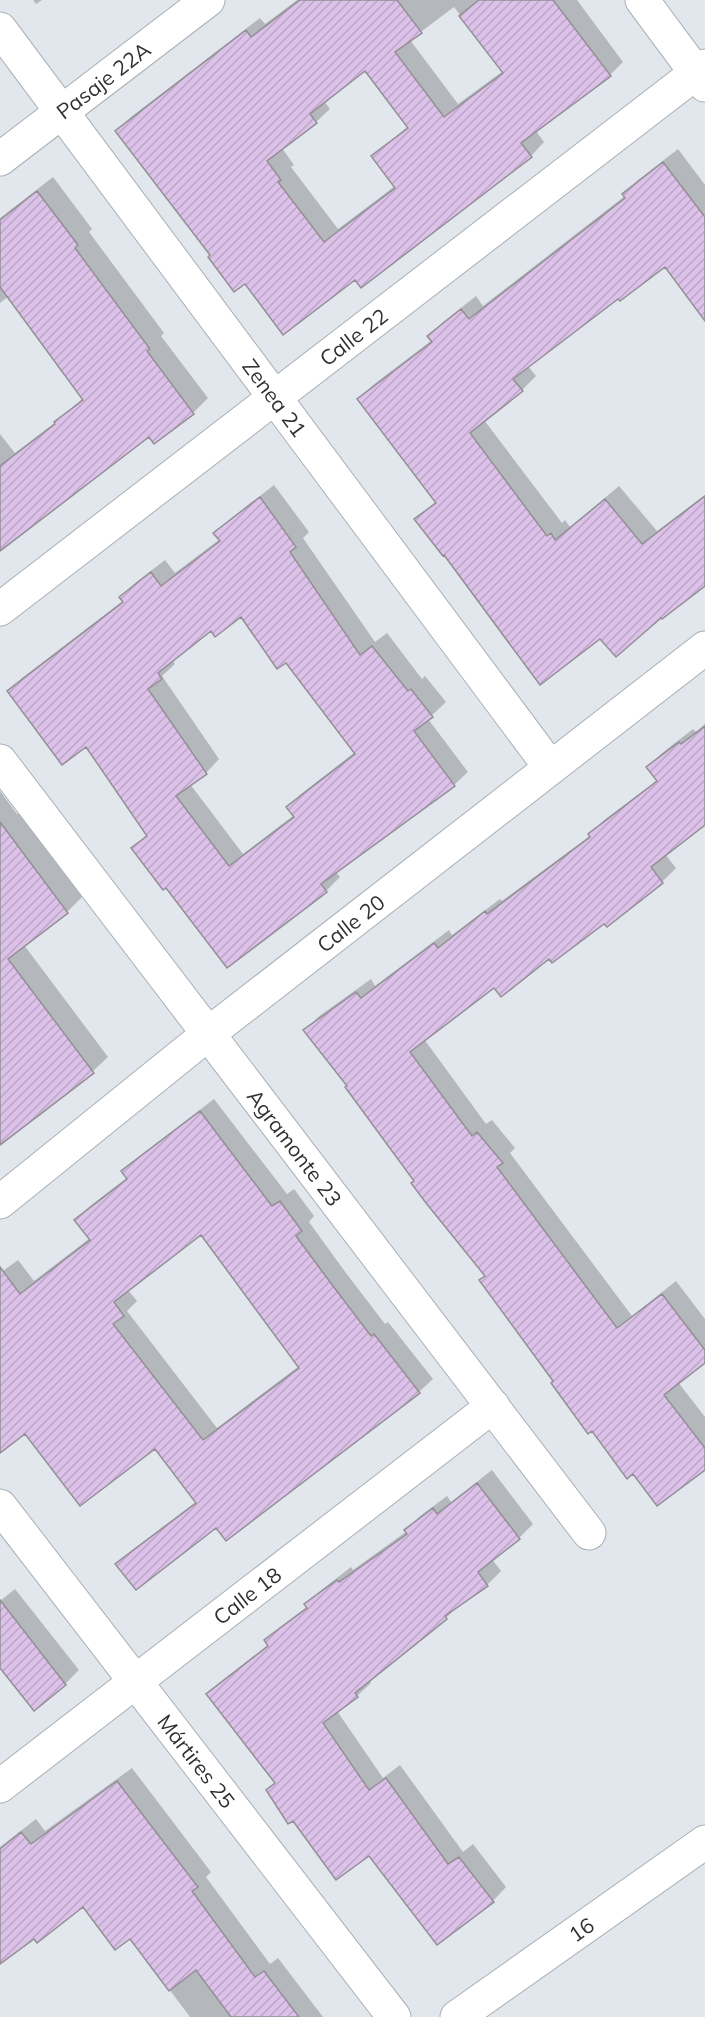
<svg xmlns="http://www.w3.org/2000/svg" width="705" height="2017" viewBox="0 0 705 2017" font-family="Mulish,sans-serif">
<defs>
<pattern id="building-hatch" width="6" height="6" patternUnits="userSpaceOnUse" patternTransform="scale(1.5)"><rect width="6" height="6" fill="#dcc1e9"/><path d="M-1 1l2-2M0 6l6-6M5 7l2-2" fill="none" stroke="#bda6c8"/></pattern>
</defs>
<rect width="100%" height="100%" fill="#e1e7ed"/>
<!-- shadow -->
<path fill="#0003" fill-rule="evenodd" d="M 33,0 L 42,0 L 36,4 Z
M 297,0 L 577,0 L 623,62 L 610,75 L 536,131 L 544,142 L 531,156 L 355,278 L 245,282 L 212,255 L 117,131 L 131,117 L 260,18 L 265,24 ZM 454,7 L 503,71 L 458,104 L 410,40 ZM 366,69 L 408,126 L 373,157 L 395,186 L 338,229 L 291,167 L 294,165 L 282,148 L 316,122 L 330,109 L 324,101 Z
M 678,149 L 705,185 L 705,318 L 665,265 L 619,297 L 528,366 L 536,376 L 522,390 L 484,420 L 562,523 L 565,520 L 570,527 L 619,486 L 657,531 L 705,495 L 705,585 L 600,637 L 444,553 L 416,519 L 436,501 L 359,399 L 373,385 L 432,340 L 429,336 L 443,322 L 476,296 L 483,306 L 625,196 L 624,194 L 638,180 Z
M 53,177 L 92,229 L 89,232 L 164,333 L 161,336 L 208,398 L 193,413 L 149,435 L 17,536 L 0,551 L 0,434 L 15,453 L 57,421 L 83,398 L 9,296 L 0,303 L 0,218 Z
M 274,485 L 309,532 L 303,538 L 375,642 L 387,633 L 422,679 L 425,676 L 446,702 L 428,719 L 468,772 L 454,785 L 336,872 L 340,877 L 326,891 L 228,966 L 166,886 L 133,848 L 147,834 L 87,745 L 9,691 L 22,678 L 124,600 L 121,597 L 135,583 L 165,560 L 175,573 L 220,539 L 215,533 L 229,520 ZM 241,615 L 287,661 L 355,752 L 301,794 L 288,807 L 294,815 L 243,854 L 190,784 L 206,773 L 219,759 L 162,676 L 175,664 L 172,660 L 211,629 Z
M 705,724 L 705,823 L 665,854 L 676,868 L 662,882 L 607,925 L 604,922 L 550,957 L 494,986 L 424,1039 L 486,1124 L 492,1120 L 515,1148 L 510,1153 L 632,1316 L 676,1281 L 705,1319 L 705,1361 L 678,1382 L 705,1417 L 705,1468 L 555,1381 L 486,1275 L 415,1180 L 349,1086 L 305,1031 L 318,1017 L 371,979 L 375,986 L 449,930 L 452,935 L 500,899 L 502,901 L 591,835 L 604,820 L 658,780 L 648,767 L 662,753 L 693,729 L 696,732 Z
M 0,791 L 17,814 L 22,811 L 41,837 L 39,840 L 82,897 L 67,912 L 24,945 L 108,1057 L 93,1071 L 12,1134 L 0,1138 Z
M 214,1099 L 287,1194 L 294,1189 L 314,1216 L 309,1222 L 346,1273 L 385,1324 L 388,1322 L 433,1379 L 419,1392 L 226,1539 L 216,1526 L 117,1564 L 131,1551 L 197,1501 L 155,1447 L 26,1431 L 0,1442 L 0,1273 L 18,1260 L 34,1281 L 90,1238 L 76,1220 L 90,1206 L 128,1177 L 123,1171 L 137,1158 ZM 201,1233 L 299,1366 L 217,1428 L 127,1311 L 137,1301 L 128,1290 Z
M 492,1470 L 533,1524 L 519,1538 L 492,1559 L 501,1571 L 487,1585 L 461,1603 L 446,1618 L 369,1680 L 371,1683 L 357,1696 L 337,1711 L 383,1778 L 400,1765 L 463,1852 L 473,1844 L 506,1887 L 493,1901 L 369,1854 L 293,1819 L 268,1790 L 276,1782 L 208,1694 L 222,1681 L 269,1644 L 266,1640 L 280,1627 L 308,1606 L 306,1605 L 320,1591 L 351,1567 L 353,1570 L 407,1531 L 406,1530 L 420,1516 L 447,1496 L 451,1502 Z
M 15,1589 L 79,1670 L 65,1684 L 34,1708 L 0,1665 L 0,1601 Z
M 132,1768 L 211,1872 L 206,1877 L 270,1964 L 278,1958 L 323,2017 L 190,2017 L 130,1937 L 83,1905 L 34,1937 L 0,1962 L 0,1847 L 36,1819 L 45,1831 Z"/>
<!-- building -->
<path fill="url(#building-hatch)" stroke="#938f95" stroke-width="1.5" fill-rule="evenodd" d="M 300,0 L 397,0 L 422,33 L 395,52 L 444,117 L 503,73 L 459,16 L 479,0 L 553,0 L 611,76 L 521,143 L 532,157 L 361,288 L 355,280 L 283,335 L 245,284 L 234,292 L 208,257 L 210,255 L 115,131 L 246,30 L 251,37 ZM 365,71 L 408,128 L 371,156 L 395,188 L 324,242 L 278,182 L 281,180 L 267,161 L 317,123 L 310,114 Z
M 663,162 L 705,217 L 705,321 L 665,267 L 620,301 L 618,299 L 513,379 L 523,391 L 470,433 L 547,536 L 551,533 L 555,540 L 605,499 L 642,544 L 705,496 L 705,586 L 662,619 L 661,618 L 616,657 L 600,639 L 540,685 L 444,555 L 443,556 L 414,519 L 436,503 L 357,399 L 432,342 L 427,336 L 461,309 L 469,319 L 625,198 L 622,194 Z
M 37,191 L 78,245 L 75,248 L 150,349 L 147,351 L 194,414 L 154,444 L 149,437 L 0,551 L 0,466 L 55,424 L 54,422 L 83,400 L 0,287 L 0,220 Z
M 260,497 L 296,547 L 290,552 L 360,655 L 372,646 L 408,691 L 411,689 L 433,717 L 414,731 L 455,786 L 321,884 L 327,892 L 227,968 L 166,888 L 163,890 L 131,848 L 147,836 L 86,747 L 62,765 L 7,691 L 123,602 L 119,597 L 151,572 L 161,586 L 220,541 L 213,533 ZM 241,617 L 277,669 L 286,663 L 355,754 L 286,807 L 294,817 L 229,866 L 176,796 L 207,774 L 148,689 L 162,679 L 158,673 L 211,631 L 215,637 Z
M 705,726 L 705,825 L 651,867 L 663,883 L 607,927 L 604,924 L 552,963 L 549,959 L 501,997 L 494,988 L 410,1052 L 472,1136 L 477,1132 L 503,1163 L 497,1167 L 617,1328 L 662,1294 L 705,1350 L 705,1363 L 664,1395 L 705,1448 L 705,1470 L 657,1506 L 633,1474 L 627,1479 L 592,1431 L 588,1434 L 551,1383 L 553,1381 L 479,1280 L 485,1276 L 426,1203 L 411,1183 L 414,1181 L 345,1087 L 347,1086 L 303,1030 L 356,992 L 361,998 L 434,943 L 438,948 L 485,911 L 487,914 L 590,837 L 588,834 L 657,781 L 646,767 L 679,742 L 681,744 Z
M 0,822 L 68,913 L 8,959 L 94,1073 L 0,1145 Z
M 200,1111 L 272,1206 L 280,1201 L 302,1231 L 296,1236 L 333,1286 L 371,1336 L 374,1334 L 420,1393 L 226,1541 L 216,1528 L 136,1590 L 115,1564 L 196,1503 L 155,1449 L 80,1506 L 25,1434 L 0,1453 L 0,1267 L 20,1294 L 90,1240 L 74,1220 L 127,1179 L 121,1171 ZM 201,1235 L 299,1368 L 203,1440 L 113,1324 L 124,1316 L 114,1302 Z
M 477,1483 L 520,1539 L 478,1572 L 488,1586 L 445,1616 L 447,1619 L 355,1693 L 358,1697 L 323,1723 L 369,1790 L 386,1778 L 448,1864 L 459,1857 L 494,1902 L 437,1945 L 369,1856 L 336,1880 L 293,1821 L 288,1824 L 266,1790 L 275,1783 L 206,1694 L 268,1646 L 264,1640 L 307,1608 L 304,1604 L 337,1580 L 339,1582 L 407,1534 L 404,1530 L 433,1508 L 437,1514 Z
M 0,1600 L 66,1685 L 34,1711 L 0,1668 Z
M 117,1781 L 198,1887 L 192,1891 L 255,1977 L 264,1971 L 299,2017 L 231,2017 L 196,1970 L 169,1991 L 130,1939 L 115,1950 L 83,1907 L 37,1943 L 34,1939 L 0,1964 L 0,1849 L 21,1832 L 31,1844 Z"/>
<g fill="none" stroke-linecap="round" stroke-linejoin="round">
<defs>
<g id="street">
<path d="M 642,0 L 705,85"/>
<path id="s1" d="M 0,29 L 550,767"/>
<path id="s2" d="M 0,159 L 208,0"/>
<path id="s3" d="M 0,609 L 705,66"/>
<path id="s4" d="M 0,761 L 589,1533"/>
<path id="s5" d="M 0,1506 L 394,2017"/>
<path id="s6" d="M 0,1786 L 493,1406"/>
<path id="s7" d="M 457,2017 L 705,1842"/>
</g>
<g id="secondary">
<path id="s8" d="M 0,1202 L 208,1034 L 705,648"/>
</g>
</defs>
<!-- street casing -->
<use href="#street" stroke="#aab0b5" stroke-width="35"/>
<!-- secondary casing -->
<use href="#secondary" stroke="#aab0b5" stroke-width="35"/>
<!-- street -->
<use href="#street" stroke="#fff" stroke-width="33"/>
<!-- secondary -->
<use href="#secondary" stroke="#fff" stroke-width="33"/>
</g>
<g text-anchor="middle" dominant-baseline="central" stroke-width="6" stroke-linejoin="round" paint-order="stroke">
<!-- street labels -->
<g font-size="21" fill="#2e3032" stroke="#fff">
<text stroke="none"><textPath href="#s2" startOffset="130">Pasaje 22A</textPath></text>
<text stroke="none"><textPath href="#s3" startOffset="446">Calle 22</textPath></text>
<text stroke="none"><textPath href="#s1" startOffset="460">Zenea 21</textPath></text>
<text stroke="none"><textPath href="#s8" startOffset="448">Calle 20</textPath></text>
<text stroke="none"><textPath href="#s4" startOffset="486">Agramonte 23</textPath></text>
<text stroke="none"><textPath href="#s6" startOffset="312">Calle 18</textPath></text>
<text stroke="none"><textPath href="#s5" startOffset="322">Mártires 25</textPath></text>
<text stroke="none"><textPath href="#s7" startOffset="152">16</textPath></text>
</g>
</g>
</svg>
